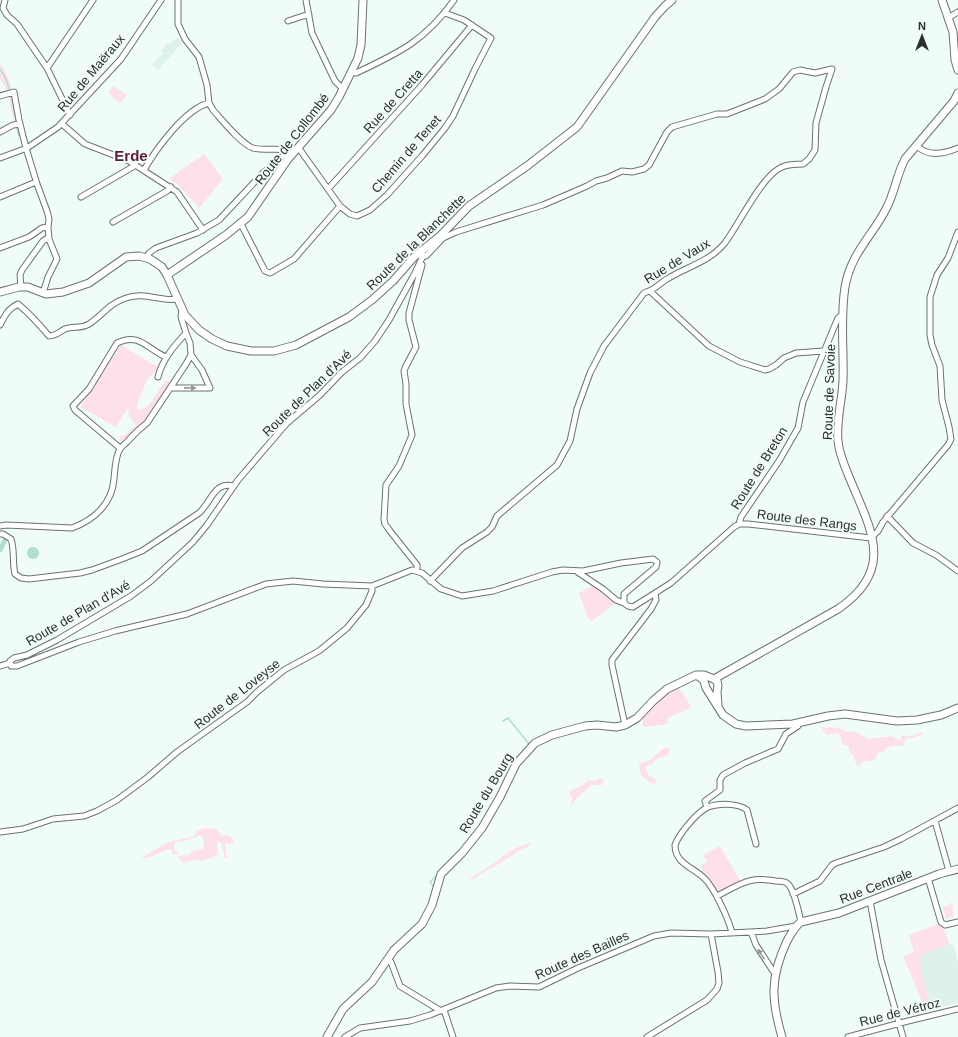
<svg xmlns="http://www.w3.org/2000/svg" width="958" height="1037" viewBox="0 0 958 1037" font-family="Arial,sans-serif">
<rect width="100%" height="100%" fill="#f0fcf7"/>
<!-- built -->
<path fill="#ddf2ea" d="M 177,37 L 183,42 L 158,70 L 152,65 L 163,53 L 161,51 L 168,43 L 170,44 Z
M 949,944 L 954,945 L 958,963 L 958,1003 L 931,1010 L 919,959 L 921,955 Z"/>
<!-- green -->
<path fill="#fde0ea" d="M 0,64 C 12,79 14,101 17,120 L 17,123 C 10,116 11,103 7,94 L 5,94 L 6,89 L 0,78 Z
M 113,86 L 127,95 L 122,102 L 118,102 L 108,92 Z
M 204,154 L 223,179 L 199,208 L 179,186 L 176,183 L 174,183 L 170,178 Z
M 121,345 L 154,365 L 156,365 L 158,367 C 155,373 150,375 147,380 C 145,385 136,404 137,409 L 138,410 L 148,406 L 160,389 L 164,382 L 168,380 L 171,383 L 144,423 L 122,441 L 120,440 L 120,436 L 125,435 L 136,425 L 129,416 L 128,408 L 116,427 L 80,407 Z
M 594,585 L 617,602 L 592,621 L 588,618 L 579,593 Z
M 678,686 L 691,707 L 690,708 L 672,716 L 667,720 L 668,724 L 646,727 L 643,726 L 642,716 L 659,698 Z
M 822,727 L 826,728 L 831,727 L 839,728 L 846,731 L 856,732 L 868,739 L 892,736 L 901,741 L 901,736 L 904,735 C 913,738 915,734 923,732 L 923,734 L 916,737 L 905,739 L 904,745 C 897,748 890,743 885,751 C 876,754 879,751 875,760 L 861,762 L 860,765 L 857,766 L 853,755 L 849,752 L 849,747 L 842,744 L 840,735 L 836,733 L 827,735 L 822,729 Z
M 664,748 L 669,748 L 670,752 L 667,756 L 661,757 L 655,760 L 653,764 L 645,767 L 649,776 L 654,778 L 656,781 L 655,784 L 651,783 L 641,775 L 639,764 L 650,760 Z
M 601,778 L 604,781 L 602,785 L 591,785 L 576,799 L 572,805 L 571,806 L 572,797 L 569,792 C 572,789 578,788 581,786 C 588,780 587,780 596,781 Z
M 206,828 L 216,829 L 222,836 L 228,835 L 234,840 L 233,844 L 225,843 L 227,859 L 224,858 L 224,854 L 221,842 L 218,841 L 217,843 L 218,855 C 214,856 205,861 202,861 C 200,861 198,859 195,860 C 188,861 183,866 178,857 L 179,856 L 188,855 L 193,851 L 203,849 L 204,847 L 203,837 L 200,835 L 188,840 L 175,842 L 174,849 L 178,854 L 176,855 L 172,854 L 172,851 L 169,849 L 144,859 L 143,859 L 143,857 L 168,842 L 192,837 L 196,834 L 197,830 Z
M 529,843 L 531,845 L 519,851 L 499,864 L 480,874 L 476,878 L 470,880 L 472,877 L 496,862 L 507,853 L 516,848 Z
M 720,846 L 741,882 L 718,893 L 700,866 L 707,862 L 703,855 Z
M 950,902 L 953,905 L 954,908 L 952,909 L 954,916 L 946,919 L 943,907 L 949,905 Z
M 939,924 L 944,929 L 949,944 L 921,955 L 922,958 L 919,959 L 931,1010 L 926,1011 L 903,956 L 914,952 L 909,935 Z"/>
<!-- water -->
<path fill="#afdfcd" d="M27 553a6 6 0 1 1 12 0a6 6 0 1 1-12 0Z"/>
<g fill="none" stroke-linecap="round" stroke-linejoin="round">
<!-- stream -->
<path stroke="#afdfcd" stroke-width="1.5" d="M 0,69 L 5,77 L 10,91
M 11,95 L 16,120
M 17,128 L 19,136
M 503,721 L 508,718 L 529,744
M 435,888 L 430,882 L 437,875"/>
<!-- canal -->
<path stroke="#afdfcd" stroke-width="5" d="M 0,550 L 6,538"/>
<defs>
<path id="street" d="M 5,0 L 3,8 L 7,15 L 17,24 L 47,68 L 70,115
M 178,0 L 178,24 L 185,39 L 199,57 L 207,85 L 209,103 L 213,110 C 222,120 241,144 253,148 C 267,152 280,145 292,154
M 306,0 L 312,33 L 335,81 L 343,89
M 948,18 L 958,12
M 288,21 L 303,16 L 309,15
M 47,68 L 93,0
M 352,72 L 356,73 C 399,53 426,40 454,0
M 0,96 L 14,92 L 19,120 L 26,148
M 62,124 L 85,144 L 129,161 L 177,192 L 203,230
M 0,132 L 13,125 L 20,124
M 916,145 C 927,157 944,154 958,148
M 298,147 L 340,206 L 350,214 L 357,216 L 370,210 L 387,195 L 422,156 L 445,128 L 453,116 L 475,69 L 491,38 L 464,20 L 445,13
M 26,148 L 37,184 L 47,211 L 49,219 L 48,227 L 49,239 L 57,259 L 48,277 L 43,293
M 0,158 L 27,148 L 58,127 L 121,59 L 161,0
M 144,170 C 156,149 185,109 209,103
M 328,189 L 422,85 L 472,25
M 0,197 L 36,182
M 81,197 L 136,165
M 113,222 L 167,191 L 171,187
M 241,224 L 265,271 L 270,273 L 294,259 L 340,206
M 0,248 L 29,237 L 42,228 L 48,227
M 420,251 L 423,255 L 422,258 L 415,273 L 389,320 L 375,341 L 360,358 L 342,372 L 320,395 L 287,423 L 238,480 L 207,525 L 193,542 L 151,581 L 131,596 L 57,640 L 27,655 L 14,658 L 10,661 L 11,666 L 17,666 L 79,642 L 115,631 L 187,614 L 266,584 L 293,581 L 323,584 L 372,586 L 412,570 L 422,573 L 441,589 L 462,596 L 493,591 L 552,572 L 563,570 L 583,571 L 621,563 L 653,559 L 657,562 L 656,567 L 624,594 L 624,603 L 628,606 L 633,607 L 671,583 L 734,527 L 739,524 L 748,524 L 871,538 L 878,531 L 883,522 L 948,445 L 951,439 L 949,427 L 942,400 L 940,366 L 932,345 L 930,335 L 930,297 L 937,275 L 948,258 L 958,232
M 423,257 L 426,256 L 443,238 L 456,232 L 543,205 L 587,186 L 596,181 L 607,178 L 622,171 L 632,172 L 644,169 L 649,165 L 667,132 L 672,127 L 717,114 L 727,114 L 765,99 L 779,89 L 793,72 L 800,70 L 815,73 L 832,69 L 826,87 L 816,123 L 815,150 L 809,159 L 803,164 C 796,164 789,164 782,167 C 761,176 739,225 724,244 C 709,262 686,267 667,279 C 657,285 657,289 644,293 L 604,346 L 590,373 L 577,409 L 570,441 L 557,465 L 504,510 L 497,516 L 492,527 L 487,532 L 462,548 L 430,581
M 146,258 L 149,253 L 156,248 L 197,233 L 219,220 L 263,173 L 289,151
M 21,287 L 20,275 L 22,270 L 43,241 L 46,239 L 49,240
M 651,292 L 709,346 L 740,362 L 765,370 L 769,369 L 776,365 L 784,358 L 796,353 L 824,351
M 0,325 C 5,315 8,309 18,304 C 30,314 39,324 49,336 C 56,336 59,332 65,329 C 73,326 81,329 89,324 C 103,315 108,304 126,298 C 145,291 160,302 177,299
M 158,377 C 162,360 174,346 186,333 L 181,317 L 182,310
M 171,388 L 210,388 L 202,370 L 191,355 L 190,343 L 186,333
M 120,448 L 75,410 L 73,406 L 89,389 L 117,343 C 139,332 147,349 166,357
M 887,516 L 913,543 L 936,555 L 958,571
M 739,524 L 741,517 L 779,461 L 798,428 L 803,402 L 835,325 L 838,318 L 843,315
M 0,526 L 6,525 L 72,528 C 94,520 112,504 114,479 C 115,469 115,457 120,449 C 122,446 125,444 127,442 C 133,435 139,429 147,423 L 186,364 L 191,355
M 0,534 L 3,534 L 11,539 C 15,551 12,562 15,574 L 21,578 L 29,579 L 80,573 L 92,570 L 122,559 L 142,551 L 199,513 C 211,503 214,481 233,486
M 417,571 L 417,565 L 390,531 L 385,524 L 384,519 L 386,485 L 399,466 L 412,435 L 406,404 L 406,384 L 404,371 L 406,366 L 416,347 L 409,320 L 409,313 L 422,265
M 576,571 L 603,589 L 616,600 L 624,603
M 0,666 L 10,663
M 625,725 L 612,665 L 612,660 L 651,609 L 656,600 L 655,594
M 707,807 L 705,801 L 720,790 L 720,780 L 723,775 L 745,763 L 778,749 L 786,734 L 798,726 L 798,723
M 935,821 L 949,871
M 0,832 L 23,829 L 53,819 L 84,816 L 97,811 L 117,800 L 148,777 L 177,752 L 247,702 L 257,692 L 284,670 L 319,651 L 347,628 L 366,605 L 372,591 L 372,586
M 928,878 L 941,922 L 945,925 L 958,922
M 793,894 L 820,881 L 832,865 L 836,863 L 884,847 L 901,839 L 958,808
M 717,896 C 741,884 748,876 776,881 C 779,881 785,881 788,884 C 794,889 799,913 801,922
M 870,901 L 881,960 L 903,1037
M 751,932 L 756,945 L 773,971 L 775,973
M 732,933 C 729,920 714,887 704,878 C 693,867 675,864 675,845 C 679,834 697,812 708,807 C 719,803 738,803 747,810 L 756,844
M 388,959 L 391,962 L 400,986 L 441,1011
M 444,1010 L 453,1037
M 345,1037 L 360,1028 L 410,1021 L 430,1015 L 496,988 L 510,986 L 539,987 L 578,968 L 654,936 L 671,933 L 711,934 L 767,931 L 796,926
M 647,1037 L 707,1000 L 717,989 L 719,983 L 718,972 L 711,934
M 848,1037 L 908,1021 L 958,1009"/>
<path id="secondary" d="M 942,0 L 953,32 L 955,60 L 958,70
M 167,275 L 226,235 L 248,217 L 288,159 L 331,110 L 339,97 L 358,58 L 361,45 L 363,0
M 0,292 L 19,287 L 28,287 L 46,294 L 63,292 L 89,283 L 126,257 L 139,256 L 150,259 L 162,267 L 167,275 L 185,315 L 199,330 L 212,339 L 227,346 L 251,351 L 274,351 L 296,345 L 349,317 L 372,300 L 393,281 L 414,257 L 440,236 L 469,206 L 527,166 L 577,127 L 655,17 L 665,6 L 672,0
M 697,676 L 700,677 L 704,681 L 706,688 L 723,715 L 736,724 L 746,726 L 793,724 L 828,716 L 845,714 L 897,721 L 917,720 L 941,715 L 958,708
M 714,679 L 838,609 C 896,570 871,530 850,479 C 845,467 839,454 838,441 C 836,421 842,401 843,381 C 844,350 840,318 845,287 C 851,252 873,236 887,207 C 895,191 897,174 905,159 L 954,101 L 958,93
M 327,1037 L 343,1009 L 372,982 L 394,950 L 422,924 L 432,905 L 441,874 L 462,853 L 482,828 L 500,797 L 516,764 L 535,743 L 552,735 L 585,726 L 597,725 L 616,727 L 625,725 L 637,718 L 653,701 L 667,689 L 696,675 L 704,675 L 714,679 L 717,681 L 718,685 L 717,692 L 718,705
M 782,1037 C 771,1000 770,977 787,941 C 791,934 795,926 801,922 L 839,913 L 939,874 L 958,869"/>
</defs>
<!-- street casing -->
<use href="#street" stroke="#69736f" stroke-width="7"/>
<!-- secondary casing -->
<use href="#secondary" stroke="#69736f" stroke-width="9"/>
<!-- street -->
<use href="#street" stroke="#fff" stroke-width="5"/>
<!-- secondary -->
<use href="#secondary" stroke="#fff" stroke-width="7"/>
</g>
<!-- one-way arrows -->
<defs><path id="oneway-solid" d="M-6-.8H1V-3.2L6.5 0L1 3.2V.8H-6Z"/></defs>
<g fill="#959796">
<use href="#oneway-solid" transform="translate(190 388) rotate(1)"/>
<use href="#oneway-solid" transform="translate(761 954) rotate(-123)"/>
</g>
<g text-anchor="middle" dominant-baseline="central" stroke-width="4" stroke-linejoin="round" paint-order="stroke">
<!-- street labels -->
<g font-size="13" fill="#2b2f2e" stroke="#f0fcf7">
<text transform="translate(91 73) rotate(-50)">Rue de Maëraux</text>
<text transform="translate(393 101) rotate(-48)">Rue de Cretta</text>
<text transform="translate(292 139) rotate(-52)">Route de Collombé</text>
<text transform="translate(406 154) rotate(-49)">Chemin de Tenet</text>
<text transform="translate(416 242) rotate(-44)">Route de la Blanchette</text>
<text transform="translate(677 261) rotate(-31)">Rue de Vaux</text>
<text transform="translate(829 392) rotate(-88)">Route de Savoie</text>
<text transform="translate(307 393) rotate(-44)">Route de Plan d'Avé</text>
<text transform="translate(759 468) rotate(-58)">Route de Breton</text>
<text transform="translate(807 520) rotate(7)">Route des Rangs</text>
<text transform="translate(78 613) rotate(-30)">Route de Plan d'Avé</text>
<text transform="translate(237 694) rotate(-38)">Route de Loveyse</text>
<text transform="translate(486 793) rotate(-59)">Route du Bourg</text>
<text transform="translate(876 886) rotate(-21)">Rue Centrale</text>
<text transform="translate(582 955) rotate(-24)">Route des Bailles</text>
<text transform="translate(900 1012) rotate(-14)">Rue de Vétroz</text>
</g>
<!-- quarter labels -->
<g font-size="15" font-weight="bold" fill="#5d1d3c" stroke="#f0fcf7">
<text x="131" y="155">Erde</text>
</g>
</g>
<!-- north arrow -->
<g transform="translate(922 36)" stroke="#f0fcf7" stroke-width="3" paint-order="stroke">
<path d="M0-3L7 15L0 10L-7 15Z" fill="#2b2f2e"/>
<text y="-6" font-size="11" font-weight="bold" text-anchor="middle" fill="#2b2f2e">N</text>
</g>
</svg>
